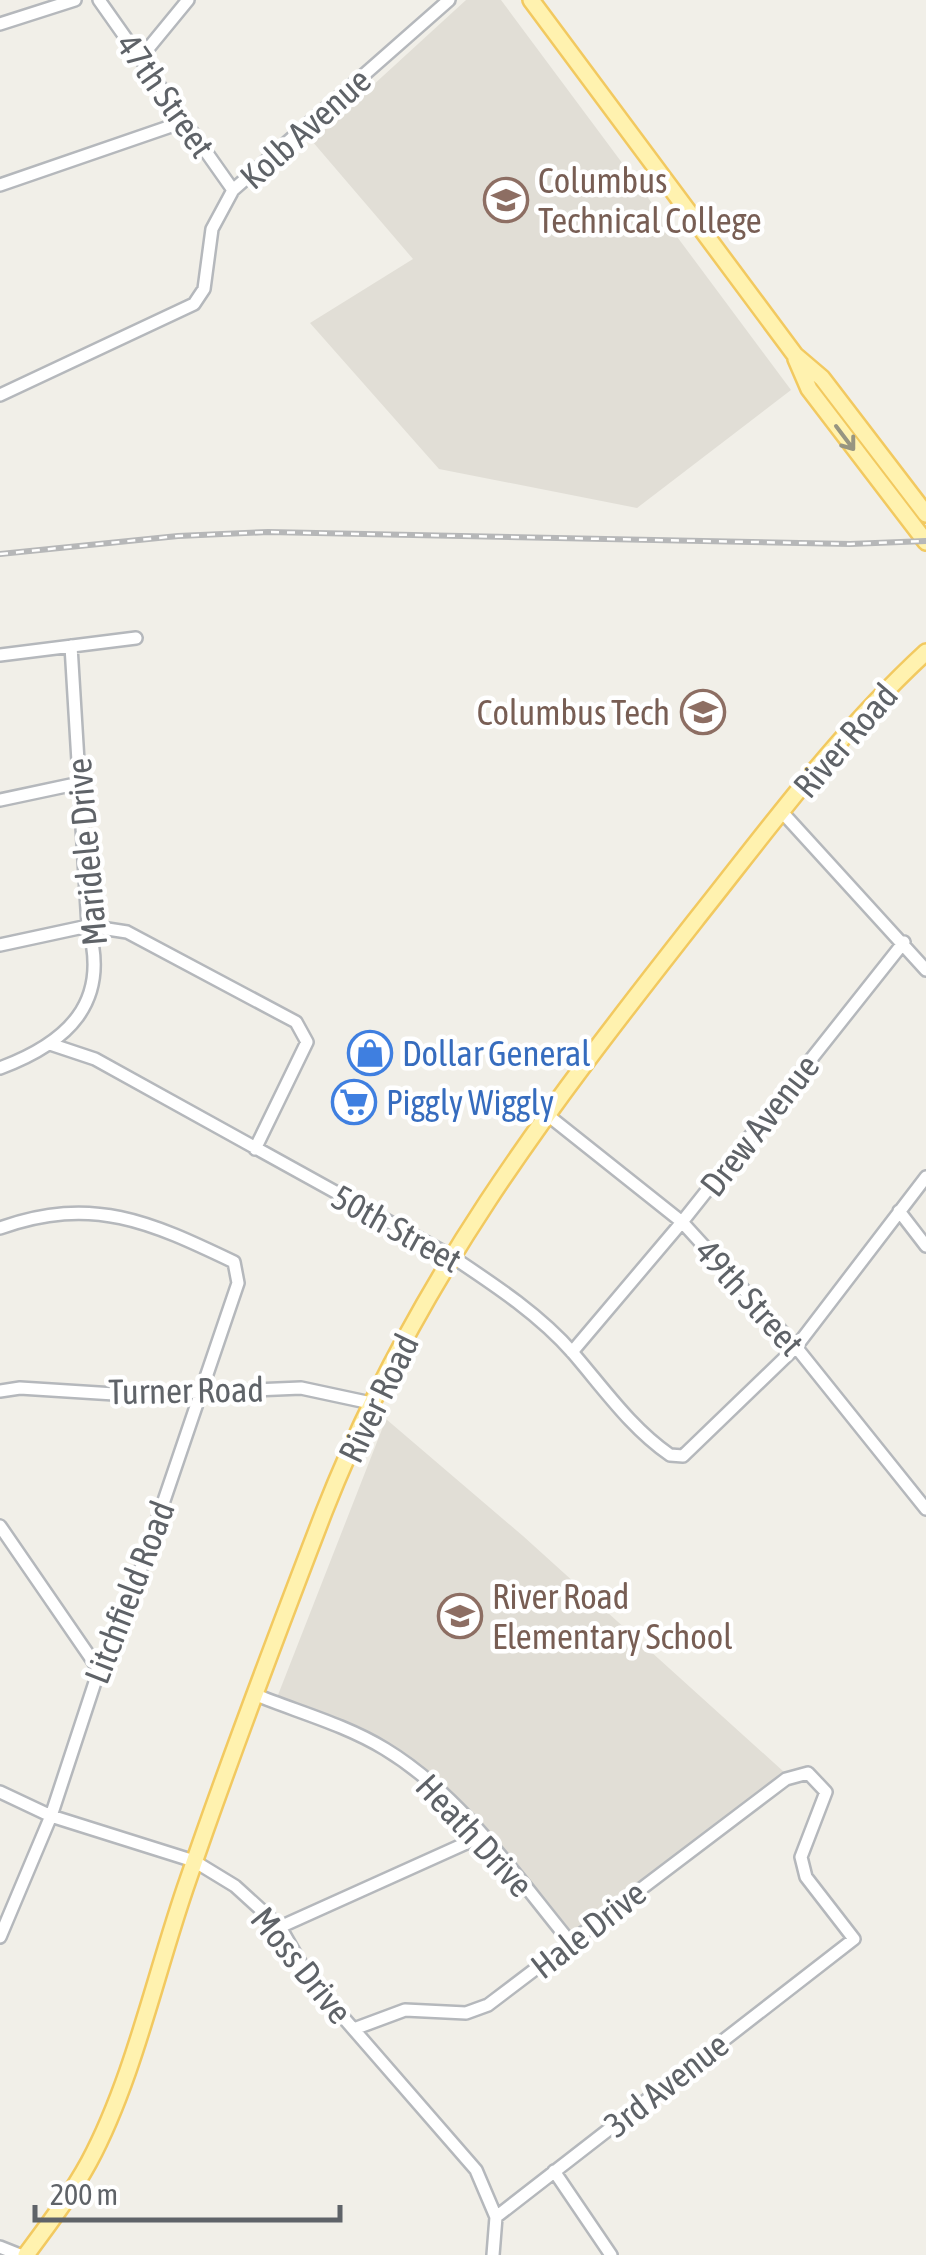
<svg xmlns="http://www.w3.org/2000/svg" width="926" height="2255" viewBox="0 0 926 2255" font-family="'Asap Condensed',sans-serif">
<rect width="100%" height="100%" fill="#f1efe8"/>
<!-- education -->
<path fill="#e1ded6" d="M 466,0 L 501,0 L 791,390 L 637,508 L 439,469 L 310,323 L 413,259 L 312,141 Z
M 386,1419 L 523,1536 L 784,1772 L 572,1938 L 428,1773 L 381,1740 L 278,1695 Z"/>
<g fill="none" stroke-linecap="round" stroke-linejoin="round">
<defs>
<path id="minor" d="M 99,0 L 233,190
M 0,24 L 75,0
M 142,56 L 188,0
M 0,185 L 183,122
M 0,395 L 194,304 L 204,289 L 212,229 L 233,190 L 449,0
M 0,655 L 136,638
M 0,800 L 80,783
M 782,812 L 926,970
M 0,945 L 88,926 L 127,932 L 296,1022 L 307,1042 L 255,1149
M 53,1045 L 95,1059 L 451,1256 C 493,1284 539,1314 573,1353 C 604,1389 631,1428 670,1455 L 683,1456 L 796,1347 L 926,1177
M 0,1068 C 67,1043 111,1003 88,926 L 71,646
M 545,1113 L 682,1222 L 796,1347 L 926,1509
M 899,1211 L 926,1246
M 0,1228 C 93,1195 150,1222 234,1262 L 238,1283 L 136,1583 L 99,1670 L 51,1816 L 0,1937
M 572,1352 L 682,1222 L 904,942
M 0,1391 L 20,1388 L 130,1395 L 301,1388 L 371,1403
M 0,1526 L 99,1670
M 256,1695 C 298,1712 346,1725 385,1749 C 461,1795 515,1875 571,1943
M 0,1792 L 51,1816 L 194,1861 L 235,1886 L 280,1927 L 309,1978 L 476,2170 L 496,2217 L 493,2255
M 280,1927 L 482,1836
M 354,2029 L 405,2010 L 466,2013 L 488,2005 L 786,1779 L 808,1773 L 826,1792 L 801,1857 L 806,1877 L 854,1939 L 496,2217
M 554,2171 L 611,2255
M 0,2247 L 20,2255"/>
<path id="major" d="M 531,0 L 795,355 L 822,378 L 926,514
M 796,359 L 809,389 L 926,542
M 26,2255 C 48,2225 71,2195 89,2162 C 134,2078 156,1971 188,1880 C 230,1757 277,1634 324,1512 C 414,1283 545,1112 695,921 C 769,828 838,733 926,652"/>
</defs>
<!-- minor casing -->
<use href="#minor" stroke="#b5b8bc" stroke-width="16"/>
<!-- major casing -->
<use href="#major" stroke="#f2c960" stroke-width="20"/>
<!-- minor -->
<use href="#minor" stroke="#fff" stroke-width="11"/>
<!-- major -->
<use href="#major" stroke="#fff2af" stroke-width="15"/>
<defs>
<path id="rail" d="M 0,554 L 178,536 L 268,532 L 850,544 L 926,541"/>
</defs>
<!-- rail casing -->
<use href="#rail" stroke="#b6b7b8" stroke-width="6"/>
<!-- rail -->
<use href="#rail" stroke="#fff" stroke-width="2.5" stroke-dasharray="8" stroke-linecap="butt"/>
</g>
<!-- one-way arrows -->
<defs><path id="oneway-shaft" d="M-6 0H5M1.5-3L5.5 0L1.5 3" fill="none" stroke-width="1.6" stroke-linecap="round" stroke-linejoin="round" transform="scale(2.5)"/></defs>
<use stroke="#979581" href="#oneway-shaft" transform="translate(845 438) rotate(53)"/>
<!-- icons -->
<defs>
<symbol id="university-ring" viewBox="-11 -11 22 22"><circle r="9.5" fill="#fff" stroke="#8d6e63" stroke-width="1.5"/><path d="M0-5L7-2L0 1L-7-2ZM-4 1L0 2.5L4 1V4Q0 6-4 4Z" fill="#8d6e63"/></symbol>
<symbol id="shop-ring" viewBox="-11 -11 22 22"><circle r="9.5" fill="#fff" stroke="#3f7fe0" stroke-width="1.5"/><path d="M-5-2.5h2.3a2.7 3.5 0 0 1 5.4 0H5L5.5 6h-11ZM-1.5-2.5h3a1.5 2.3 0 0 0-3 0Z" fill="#3f7fe0"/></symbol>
<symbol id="supermarket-ring" viewBox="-11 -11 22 22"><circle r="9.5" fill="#fff" stroke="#3f7fe0" stroke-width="1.5"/><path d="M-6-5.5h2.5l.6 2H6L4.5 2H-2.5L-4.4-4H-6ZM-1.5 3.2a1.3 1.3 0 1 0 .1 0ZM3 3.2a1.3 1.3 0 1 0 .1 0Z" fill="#3f7fe0"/></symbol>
<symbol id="school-ring" viewBox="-11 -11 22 22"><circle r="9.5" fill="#fff" stroke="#8d6e63" stroke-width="1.5"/><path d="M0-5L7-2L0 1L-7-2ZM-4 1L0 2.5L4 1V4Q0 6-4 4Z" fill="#8d6e63"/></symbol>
</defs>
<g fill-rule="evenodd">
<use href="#university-ring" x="481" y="175" width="50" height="50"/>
<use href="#university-ring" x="678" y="687" width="50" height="50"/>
<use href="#shop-ring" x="345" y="1028" width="50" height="50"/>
<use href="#supermarket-ring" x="329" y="1077" width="50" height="50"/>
<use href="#school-ring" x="435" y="1591" width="50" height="50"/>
</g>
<g text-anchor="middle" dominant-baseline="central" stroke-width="9" stroke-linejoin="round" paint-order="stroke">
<!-- street labels -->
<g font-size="35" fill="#5f6368" stroke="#fff">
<text transform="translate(166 95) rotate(55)">47th Street</text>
<text transform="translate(305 128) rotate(-42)">Kolb Avenue</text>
<text transform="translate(845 740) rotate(-49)">River Road</text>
<text transform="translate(86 852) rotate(-95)">Maridele Drive</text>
<text transform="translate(759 1125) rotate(-52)">Drew Avenue</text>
<text transform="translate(397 1228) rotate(29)">50th Street</text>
<text transform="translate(750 1297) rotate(48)">49th Street</text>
<text transform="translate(186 1390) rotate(-1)">Turner Road</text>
<text transform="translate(378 1398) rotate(-64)">River Road</text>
<text transform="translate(129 1592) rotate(-69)">Litchfield Road</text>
<text transform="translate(475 1835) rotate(47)">Heath Drive</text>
<text transform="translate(588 1929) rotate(-38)">Hale Drive</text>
<text transform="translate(302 1965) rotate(51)">Moss Drive</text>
<text transform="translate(666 2084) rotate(-38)">3rd Avenue</text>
</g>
<!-- education labels -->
<g font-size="35" fill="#785e54" stroke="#fff" text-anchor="start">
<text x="538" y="180">Columbus<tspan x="538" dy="40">Technical College</tspan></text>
<text x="670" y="712" text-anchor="end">Columbus Tech</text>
<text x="492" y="1596">River Road<tspan x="492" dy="40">Elementary School</tspan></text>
</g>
<!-- shop labels -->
<g font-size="35" fill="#366cbe" stroke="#fff" text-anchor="start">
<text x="402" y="1053">Dollar General</text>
<text x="386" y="1102">Piggly Wiggly</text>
</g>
</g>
<!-- scale -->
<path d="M35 2205v15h305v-15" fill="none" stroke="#5f6368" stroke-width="5"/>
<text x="50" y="2205" font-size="30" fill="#5f6368" stroke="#ffffff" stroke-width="8" paint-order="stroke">200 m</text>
</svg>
